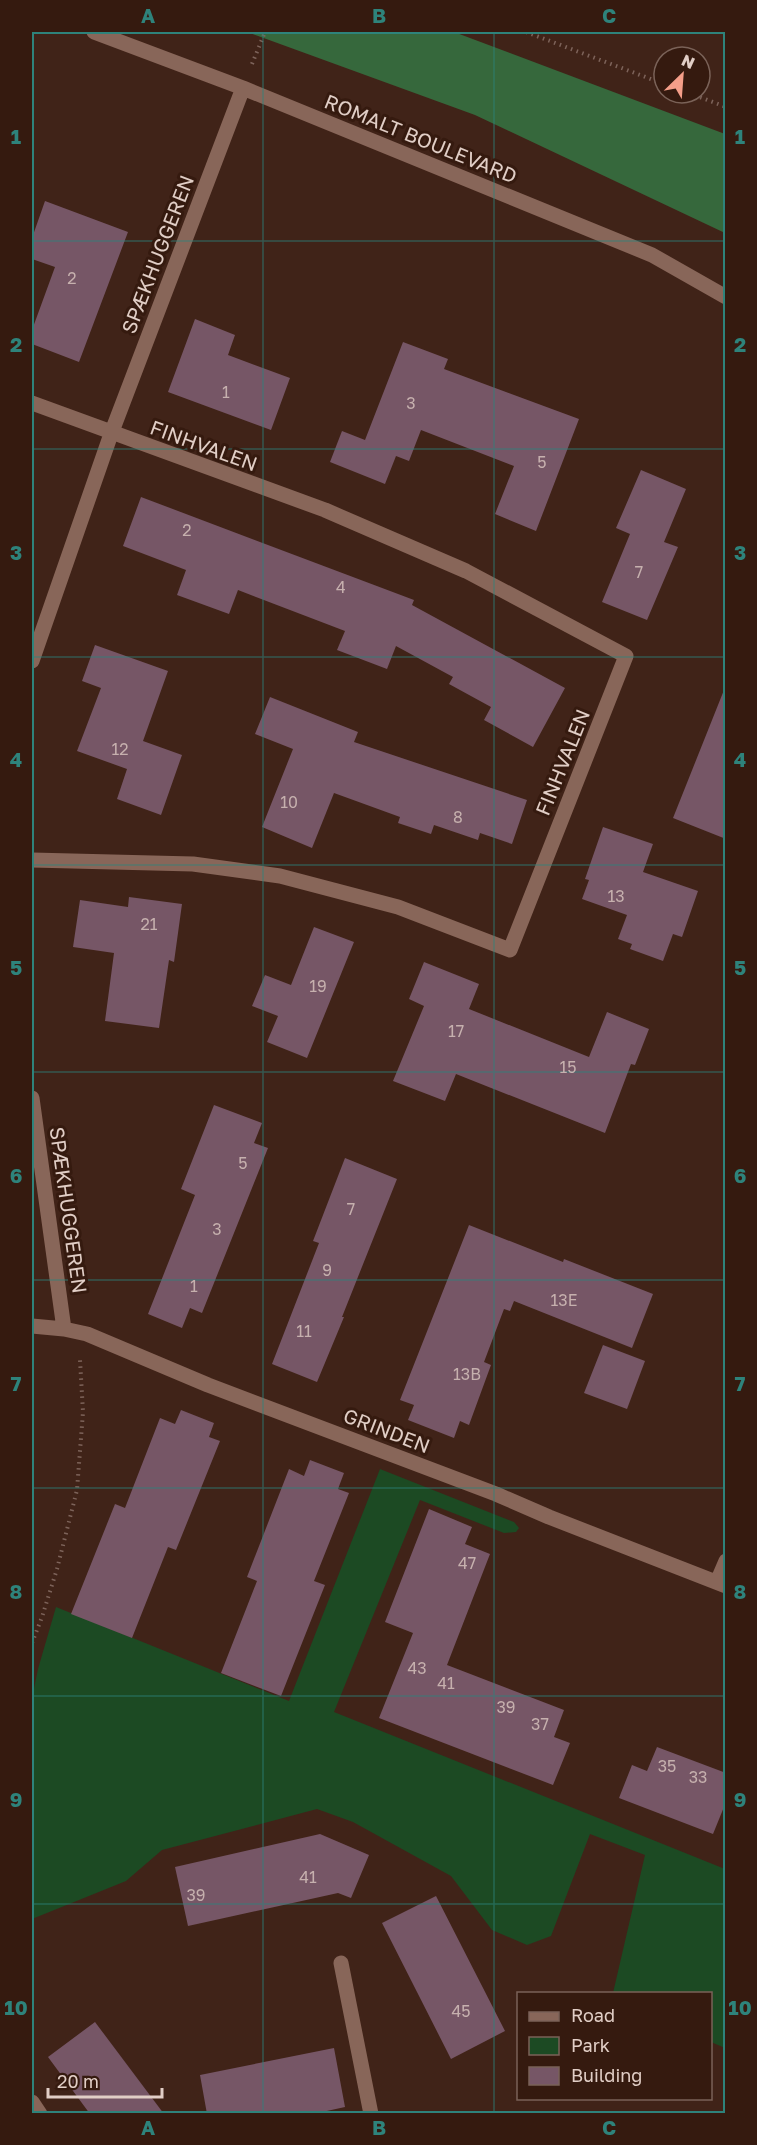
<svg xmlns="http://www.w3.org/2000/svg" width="757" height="2145" viewBox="0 0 757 2145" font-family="'Golos Text',sans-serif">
<rect width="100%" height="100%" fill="#402318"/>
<!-- green -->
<path fill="#1c4a23" d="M 380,1469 L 514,1522 L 519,1528 L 516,1532 L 504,1533 L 420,1500 L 334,1712 L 725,1869 L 725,2048 L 711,2042 L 710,1994 L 613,1993 L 645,1855 L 590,1834 L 551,1936 L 527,1945 L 492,1930 L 451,1876 L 353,1822 L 317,1809 L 162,1850 L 126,1881 L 32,1919 L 32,1698 L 38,1669 L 56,1607 L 289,1701 Z"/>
<!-- forest -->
<path fill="#36683c" d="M 247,32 L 454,32 L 725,134 L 725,233 L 475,115 Z"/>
<!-- building -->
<path fill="#765666" d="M 45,201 L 128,232 L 79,362 L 32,344 L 32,330 L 55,267 L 32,259 L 32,238 Z
M 195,319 L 235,335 L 228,355 L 290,378 L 271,430 L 168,392 Z
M 403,342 L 448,359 L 444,369 L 579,419 L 536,531 L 495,514 L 514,466 L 421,430 L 409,461 L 396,456 L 385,484 L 330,462 L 342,431 L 365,440 Z
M 641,470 L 686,489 L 664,542 L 678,547 L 647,620 L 602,602 L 630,534 L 616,528 Z
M 141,497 L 414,600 L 412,605 L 565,688 L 533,747 L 484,720 L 491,707 L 449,684 L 453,677 L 396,646 L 387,669 L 337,650 L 345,631 L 238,590 L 229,614 L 177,595 L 186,570 L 123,546 Z
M 95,645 L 168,671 L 143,741 L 182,755 L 161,815 L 117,799 L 127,769 L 77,751 L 101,688 L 82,681 Z
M 724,690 L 726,691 L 726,839 L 673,818 Z
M 270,697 L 358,732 L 354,742 L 527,800 L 512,844 L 480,833 L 478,840 L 434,825 L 431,834 L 398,823 L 400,817 L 334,793 L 312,848 L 262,827 L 293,749 L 255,734 Z
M 603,827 L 653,844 L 643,872 L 698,891 L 682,937 L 673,934 L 663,961 L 630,949 L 632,944 L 618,939 L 627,915 L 582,899 L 589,880 L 585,879 Z
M 129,897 L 182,904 L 174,962 L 169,960 L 159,1028 L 105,1021 L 114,953 L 73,947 L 80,900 L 128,907 Z
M 314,927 L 354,942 L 307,1058 L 267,1042 L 278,1016 L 252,1006 L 265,975 L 291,985 Z
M 424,962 L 479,984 L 469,1009 L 589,1057 L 607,1012 L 649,1029 L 635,1065 L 631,1064 L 605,1133 L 456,1074 L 445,1101 L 393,1081 L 424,1006 L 409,999 Z
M 214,1105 L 262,1123 L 254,1143 L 268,1148 L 202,1313 L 190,1308 L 182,1328 L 148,1314 L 195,1195 L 181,1189 Z
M 345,1158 L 397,1179 L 342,1317 L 344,1317 L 317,1382 L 272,1364 L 319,1243 L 313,1241 Z
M 469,1225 L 563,1262 L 564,1259 L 653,1294 L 632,1348 L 514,1301 L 510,1311 L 504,1309 L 484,1362 L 491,1365 L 469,1425 L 460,1421 L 454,1438 L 408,1420 L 414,1405 L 400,1400 Z
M 603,1345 L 645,1361 L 627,1409 L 584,1393 Z
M 181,1410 L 214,1423 L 209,1437 L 220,1441 L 176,1550 L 168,1547 L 132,1638 L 71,1614 L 115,1504 L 125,1508 L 160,1418 L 175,1424 Z
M 310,1460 L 344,1473 L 338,1489 L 349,1493 L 314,1581 L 325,1585 L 281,1696 L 221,1673 L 257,1581 L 247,1577 L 289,1469 L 304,1476 Z
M 429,1509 L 472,1527 L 465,1544 L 490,1554 L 447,1665 L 564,1710 L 554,1737 L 570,1743 L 553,1785 L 379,1718 L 413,1633 L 385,1622 Z
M 657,1747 L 726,1773 L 726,1802 L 713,1834 L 619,1798 L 632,1765 L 647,1771 Z
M 320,1834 L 369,1855 L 351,1898 L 338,1893 L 188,1926 L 175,1867 Z
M 436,1896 L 505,2031 L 451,2059 L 382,1923 Z
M 95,2022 L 164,2114 L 90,2114 L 48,2057 Z
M 334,2048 L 345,2107 L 313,2114 L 207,2114 L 200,2075 Z"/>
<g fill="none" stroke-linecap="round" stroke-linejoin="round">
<!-- path -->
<path stroke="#7d635a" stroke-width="4" stroke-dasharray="1.5 4.5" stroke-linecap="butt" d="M 526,32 L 664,84
M 252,64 L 265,32
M 689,93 L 726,107
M 32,1643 L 42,1617 L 57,1569 L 77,1490 L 83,1412 L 80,1360"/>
<!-- minor -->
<path stroke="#886659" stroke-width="15" d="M 94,32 L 243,88 L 652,255 L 726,297
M 32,403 L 325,510 L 466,571 L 626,656 L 510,950 L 398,907 L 280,876 L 193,864 L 32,860
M 32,661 L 111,434 L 243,88
M 32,1098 L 64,1329
M 32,1326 L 64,1329 L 87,1334 L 208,1385 L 496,1494 L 549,1517 L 726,1586
M 717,1582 L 726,1561
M 341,1963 L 371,2114
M 32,2102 L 40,2114"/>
</g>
<!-- grid -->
<path fill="none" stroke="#2e837b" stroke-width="1.5" stroke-opacity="0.55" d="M 263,32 L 263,2114M 494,32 L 494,2114M 32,241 L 726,241M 32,449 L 726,449M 32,657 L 726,657M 32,865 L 726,865M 32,1072 L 726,1072M 32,1280 L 726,1280M 32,1488 L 726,1488M 32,1696 L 726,1696M 32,1904 L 726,1904"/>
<g text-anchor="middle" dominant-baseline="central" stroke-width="6" stroke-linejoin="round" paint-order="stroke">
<!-- number labels -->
<g font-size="16" fill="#c6b0ae">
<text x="72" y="278">2</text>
<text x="226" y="392">1</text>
<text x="411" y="403">3</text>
<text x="542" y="462">5</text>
<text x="187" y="530">2</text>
<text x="639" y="572">7</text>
<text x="341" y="587">4</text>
<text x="120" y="749">12</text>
<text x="289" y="802">10</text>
<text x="458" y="817">8</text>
<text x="616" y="896">13</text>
<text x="149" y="924">21</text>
<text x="318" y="986">19</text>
<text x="456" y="1031">17</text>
<text x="568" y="1067">15</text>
<text x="243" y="1163">5</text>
<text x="351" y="1209">7</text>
<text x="217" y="1229">3</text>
<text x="327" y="1270">9</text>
<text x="194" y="1286">1</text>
<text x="564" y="1300">13E</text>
<text x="304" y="1331">11</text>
<text x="467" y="1374">13B</text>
<text x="467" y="1563">47</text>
<text x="417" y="1668">43</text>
<text x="446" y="1683">41</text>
<text x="506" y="1707">39</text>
<text x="540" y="1724">37</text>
<text x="667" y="1766">35</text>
<text x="698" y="1777">33</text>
<text x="308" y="1877">41</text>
<text x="196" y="1895">39</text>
<text x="461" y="2011">45</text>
</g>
<!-- street labels -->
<g font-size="20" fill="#e1cec6" stroke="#351a0f">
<text transform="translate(421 138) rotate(22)">ROMALT BOULEVARD</text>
<text transform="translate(157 254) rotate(-69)">SPÆKHUGGEREN</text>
<text transform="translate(204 445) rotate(20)">FINHVALEN</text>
<text transform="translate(562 762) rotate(-68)">FINHVALEN</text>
<text transform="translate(69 1210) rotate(82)">SPÆKHUGGEREN</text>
<text transform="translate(387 1430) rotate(21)">GRINDEN</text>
</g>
</g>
<!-- border -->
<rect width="757" height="2145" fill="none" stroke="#351a0f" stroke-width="66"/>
<!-- legend -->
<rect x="517" y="1992" width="195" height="108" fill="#351a0f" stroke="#7a6258" stroke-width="1.5"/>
<rect x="529" y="2012" width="30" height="9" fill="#886659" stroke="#7a6258" stroke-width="1.5"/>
<text x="571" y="2022" font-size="18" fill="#e1cec6">Road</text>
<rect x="529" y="2037" width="30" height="18" fill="#1c4a23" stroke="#7a6258" stroke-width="1.5"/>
<text x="571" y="2052" font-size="18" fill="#e1cec6">Park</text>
<rect x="529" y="2067" width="30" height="18" fill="#765666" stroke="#7a6258" stroke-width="1.5"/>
<text x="571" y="2082" font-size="18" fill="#e1cec6">Building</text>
<!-- north arrow -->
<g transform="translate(682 75) rotate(25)"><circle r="28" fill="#351a0f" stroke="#7a6258" stroke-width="1.5"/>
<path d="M0-4.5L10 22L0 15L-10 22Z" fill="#f49e89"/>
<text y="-9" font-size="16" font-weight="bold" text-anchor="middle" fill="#e1cec6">N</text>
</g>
<!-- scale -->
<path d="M48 2088v9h114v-9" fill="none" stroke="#e1cec6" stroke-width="3"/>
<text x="57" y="2088" font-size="18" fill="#e1cec6" stroke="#351a0f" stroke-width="4.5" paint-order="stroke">20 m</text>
<rect x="33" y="33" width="691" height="2079" fill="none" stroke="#2e837b" stroke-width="2"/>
<g font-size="20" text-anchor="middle" font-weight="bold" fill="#2e837b">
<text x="148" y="23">A</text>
<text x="379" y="23">B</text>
<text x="609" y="23">C</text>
<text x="16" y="144">1</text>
<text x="740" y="144">1</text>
<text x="16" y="352">2</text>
<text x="740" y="352">2</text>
<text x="16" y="560">3</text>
<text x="740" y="560">3</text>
<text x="16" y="767">4</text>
<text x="740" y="767">4</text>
<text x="16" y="975">5</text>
<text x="740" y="975">5</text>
<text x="16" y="1183">6</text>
<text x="740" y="1183">6</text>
<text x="16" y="1391">7</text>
<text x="740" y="1391">7</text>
<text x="16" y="1599">8</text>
<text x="740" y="1599">8</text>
<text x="16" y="1807">9</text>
<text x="740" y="1807">9</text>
<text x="16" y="2015">10</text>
<text x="740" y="2015">10</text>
<text x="148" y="2135">A</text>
<text x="379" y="2135">B</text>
<text x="609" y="2135">C</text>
</g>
</svg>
